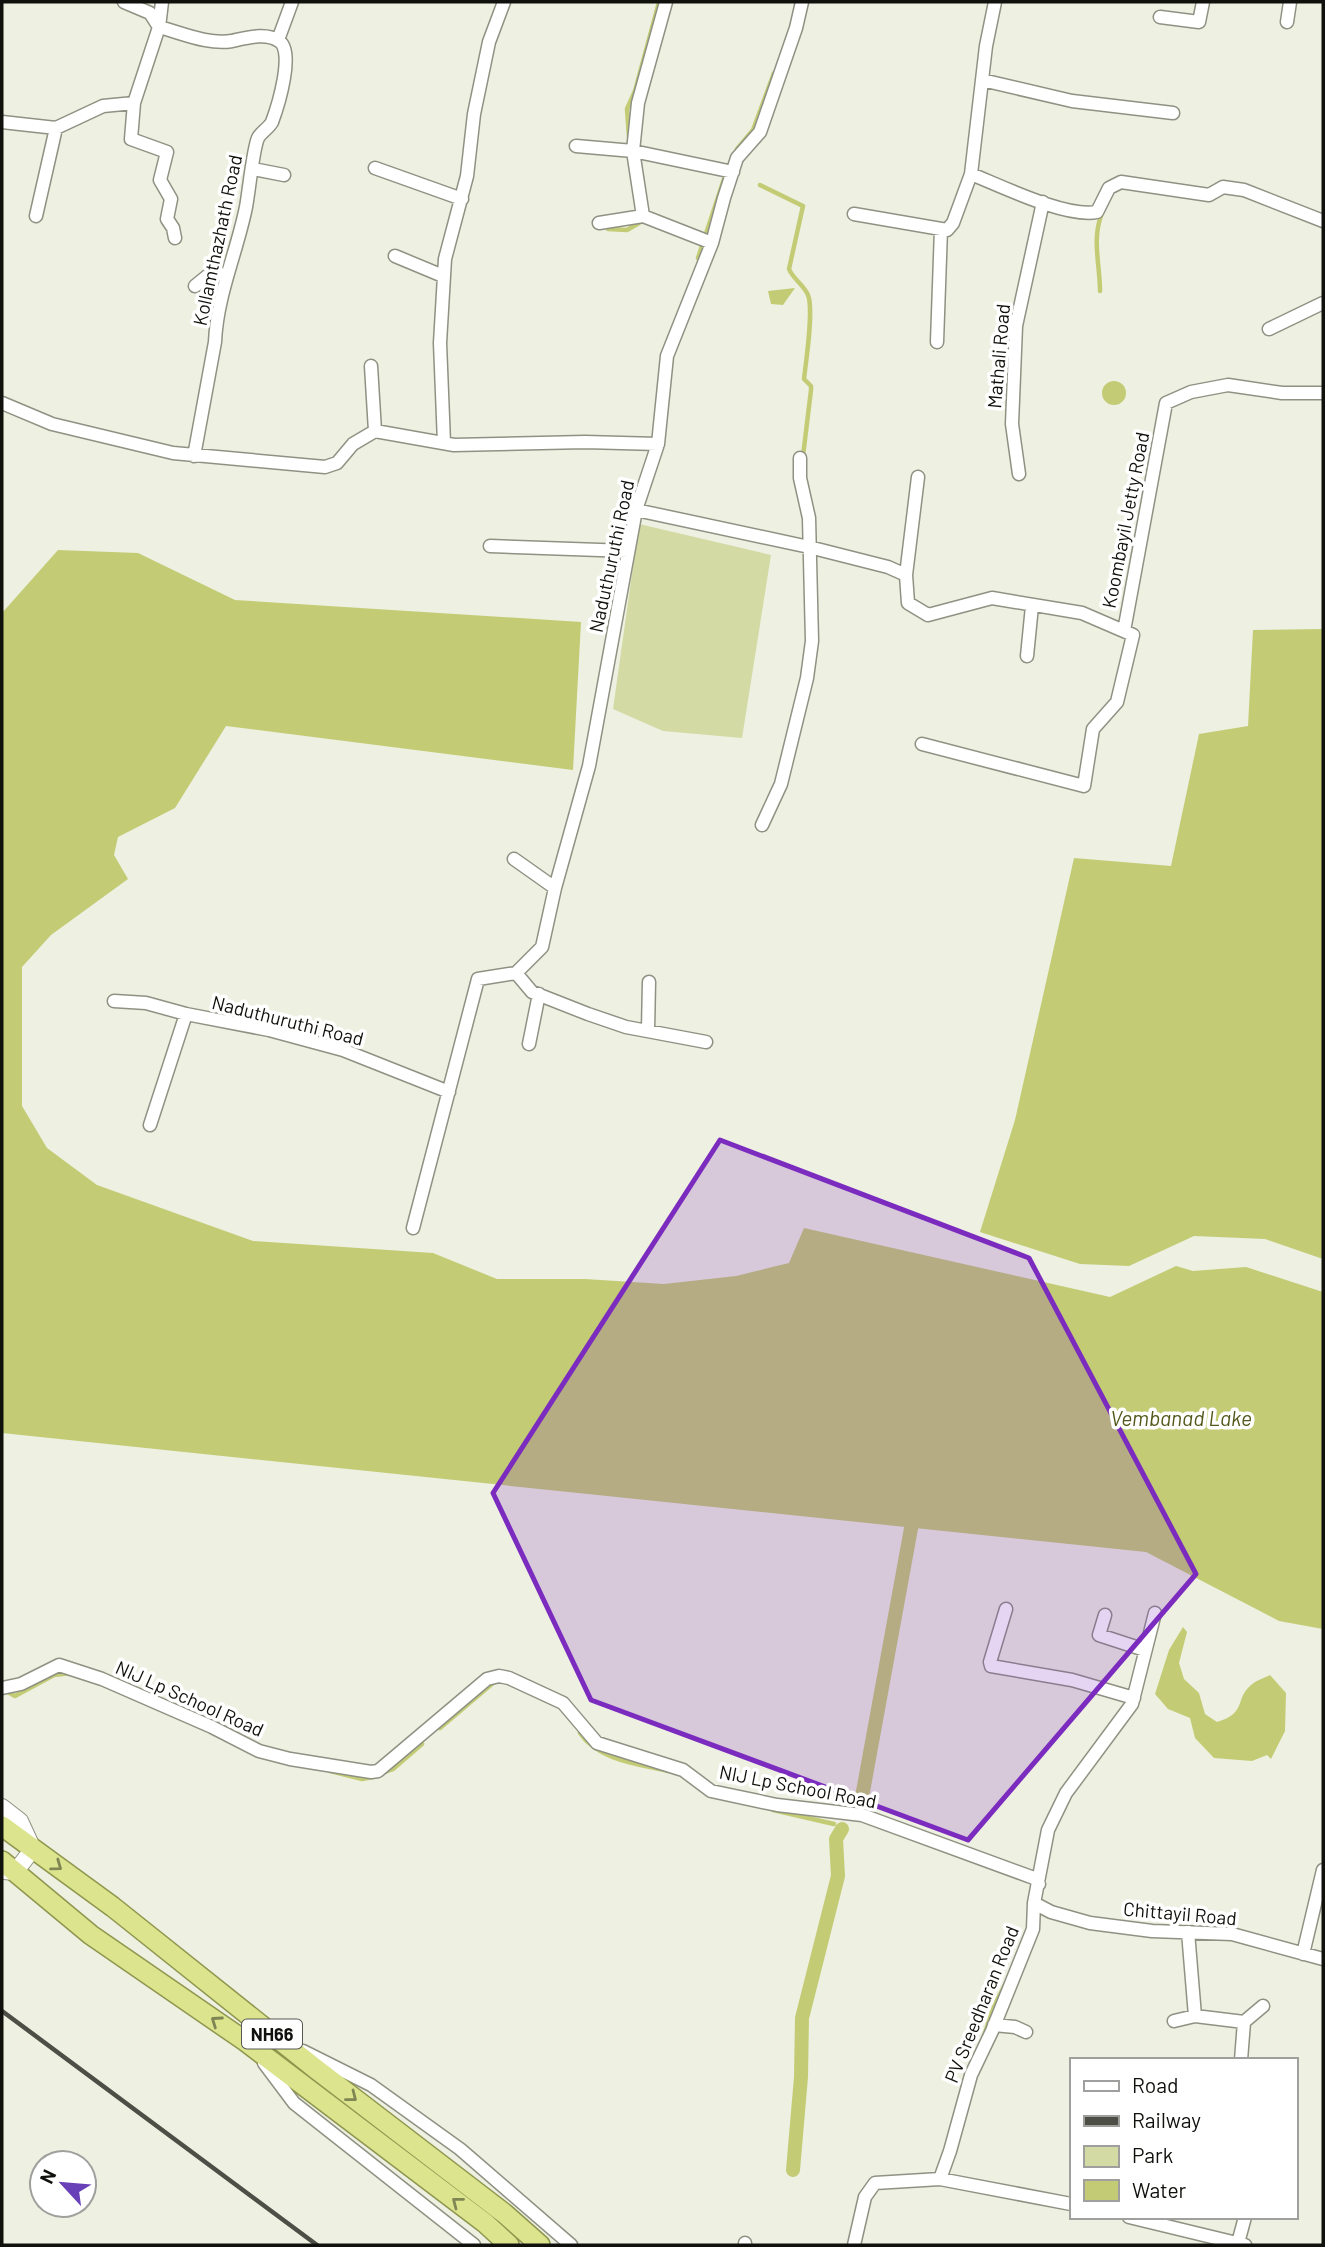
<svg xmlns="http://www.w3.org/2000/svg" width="1325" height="2247" viewBox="0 0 1325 2247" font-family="Barlow,sans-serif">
<rect width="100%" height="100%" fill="#eef0e1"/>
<!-- green -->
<path fill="#d3daa4" d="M 639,524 L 771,555 L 742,738 L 663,731 L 613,709 Z"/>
<!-- water -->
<path fill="#c3cc75" d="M 795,288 L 783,305 L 771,304 L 768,291 Z
M1102 393a12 12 0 1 1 24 0a12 12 0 1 1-24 0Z
M 58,550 L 138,553 L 235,600 L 581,622 L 573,770 L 226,726 L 175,808 L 118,837 L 114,855 L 128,879 L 51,935 L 22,967 L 22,1106 L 47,1148 L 97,1185 L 253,1241 L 433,1253 L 497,1279 L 585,1279 L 664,1284 L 736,1276 L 789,1263 L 804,1228 L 1110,1297 L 1176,1266 L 1193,1271 L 1246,1267 L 1323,1292 L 1323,1629 L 1279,1621 L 1146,1552 L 2,1433 L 2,613 Z
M 1323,629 L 1323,1259 L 1265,1239 L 1194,1236 L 1129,1266 L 1080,1264 L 980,1232 L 1015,1120 L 1074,858 L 1171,866 L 1199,734 L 1248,726 L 1253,630 Z
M 1183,1627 L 1187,1632 L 1179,1663 L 1184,1679 L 1199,1693 L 1205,1714 L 1217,1722 C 1247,1713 1235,1699 1250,1686 C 1255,1681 1264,1678 1270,1675 L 1286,1693 L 1285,1731 L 1271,1759 L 1267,1755 L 1252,1761 L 1214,1758 L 1195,1738 L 1190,1718 L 1168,1709 L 1155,1694 L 1169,1650 Z"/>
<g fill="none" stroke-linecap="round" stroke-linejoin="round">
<!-- stream -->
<path stroke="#c3cc75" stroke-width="4.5" d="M 629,137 L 627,109 L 635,91 L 659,2
M 737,149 L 753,130 L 774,73
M 760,185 L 803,206 L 789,269 C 793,279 804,285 808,295 C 814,310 806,361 804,379 L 811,386 L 811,390 L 803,456
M 1097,212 L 1101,216 C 1092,240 1100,266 1100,291
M 608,229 L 627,230 L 639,223 L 638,219
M 698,258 L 724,179
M 4,1690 L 15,1696 L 54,1675 L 71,1673
M 440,1728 L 493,1683
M 580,1733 C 598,1760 638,1764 668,1771
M 330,1771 L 362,1779 L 373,1777
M 384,1772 L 393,1769 L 422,1744
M 773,1810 L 834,1824
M 984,2036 L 994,2006 L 1006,1983"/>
<!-- canal -->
<path stroke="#c3cc75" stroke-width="14" d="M 856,1805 L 862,1797 L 914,1512
M 793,2170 L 801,2077 L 802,2018 L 838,1876 L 836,1839 L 842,1829"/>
<defs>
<path id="minor" d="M 124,2 L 150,13 L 159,27 C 182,33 208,45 232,41 C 246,38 266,32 279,41 C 295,51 278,106 272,122 C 269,128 261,132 258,138 C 253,149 249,191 246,207 C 237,252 217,295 215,342 L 194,456
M 666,2 L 638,103 L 633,151 L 643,216 L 712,243
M 995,2 L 986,46 L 971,174 C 1001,186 1066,218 1097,212 L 1109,188 L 1121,182 L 1209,195 L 1223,187 L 1244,190 L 1323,221
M 1160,17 L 1199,22 L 1203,2
M 1287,22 L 1290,2
M 278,40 L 292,2
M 982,80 L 1072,101 L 1173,113
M 134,103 L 131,139 L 167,152 L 160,180 L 171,199 L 167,219 L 173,228 L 175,238
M 2,122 L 56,128 L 103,106 L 134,103 L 159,27 L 162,2
M 576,146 L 633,151 L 733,172
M 375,168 L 462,199
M 253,169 L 284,175
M 854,214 L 947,230 L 953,223 L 971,174
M 36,216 L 56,128
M 599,223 L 643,216
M 395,256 L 443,276
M 195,286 L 211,273 L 227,275
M 1269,329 L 1323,303
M 937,342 L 941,229
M 371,366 L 375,431
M 2,403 L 52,424 L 173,453 L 325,467 L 337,463 L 353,444 L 375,431 L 454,445 L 585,442 L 658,444
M 444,443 L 440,343 L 445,259 L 467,176 L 474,114 L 489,42 L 504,2
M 1019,474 L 1012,424 L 1016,326 L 1043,202
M 636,510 L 809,547 L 888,567 L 906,575 L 908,603 L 928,615 L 992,598 L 1082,613 L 1133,635 L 1117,702 L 1093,729 L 1084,786 L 922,744
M 490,546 L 628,551
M 906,575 L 918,477
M 1124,631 L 1166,403 L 1191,392 L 1228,385 L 1282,393 L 1323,393
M 1027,656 L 1032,606
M 762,825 L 781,784 L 807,678 L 812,641 L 809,518 L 800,478 L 800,458
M 514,859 L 555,888
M 516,973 L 532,992 L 588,1014 L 626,1027 L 706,1042
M 114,1001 L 146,1003 L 186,1014 L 269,1030 L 343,1050 L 449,1092
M 648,1030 L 649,982
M 529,1044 L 539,994
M 150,1125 L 186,1014
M 413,1228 L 478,979 L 516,973 L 542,947 L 555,888 L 589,766 L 636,510 L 658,444 L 667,356 L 712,243 L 724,198 L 737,158 L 760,132 L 796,28 L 802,2
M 1006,1609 L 990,1662 L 991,1666 L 1072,1680 L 1134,1698
M 1105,1615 L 1099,1635 L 1145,1650
M 2,1688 L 21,1684 L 59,1665 L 102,1679 L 212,1727 L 259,1751 L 290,1759 L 371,1772 L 378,1771 L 397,1755 L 487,1679 L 499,1676 L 509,1678 L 563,1703 L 597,1743 L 683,1770 L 711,1791 L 777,1805 L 862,1815 L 1034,1878 L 1039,1884
M 1034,1903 L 1051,1912 L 1090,1923 L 1152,1931 L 1232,1934 L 1323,1959
M 1188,1932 L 1195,2016 L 1244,2022 L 1241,2060
M 1303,1954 L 1323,1870
M 1174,2021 L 1195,2016
M 1244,2022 L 1263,2006
M 994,2025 L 1015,2027 L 1026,2032
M 303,2051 L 371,2085 L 460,2149 L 571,2245
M 264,2063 L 294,2103 L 474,2245
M 940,2179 L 950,2151 L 971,2075 L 992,2031 L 1033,1929 L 1034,1903 L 1048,1830 L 1066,1793 L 1132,1704 L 1155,1613
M 1129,2217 L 1245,2245
M 745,2243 L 745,2245
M 1238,2243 L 1245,2217
M 854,2245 L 865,2197 L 875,2183 L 940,2179 L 1071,2204"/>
<path id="tertiary" d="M 2,1807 L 20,1821 L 33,1849 L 15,1872 L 4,1871"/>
<path id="trunk" d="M 2,1826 L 113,1907 L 316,2069 L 505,2214 L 540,2245
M 2,1861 L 91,1935 L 245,2041 L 485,2223 L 509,2245"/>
</defs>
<!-- minor casing -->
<use href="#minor" stroke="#8f9283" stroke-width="15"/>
<!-- tertiary casing -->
<use href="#tertiary" stroke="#8f9283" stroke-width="18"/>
<!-- trunk casing -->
<use href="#trunk" stroke="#8f964e" stroke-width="22"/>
<!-- minor -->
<use href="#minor" stroke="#fff" stroke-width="12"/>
<!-- tertiary -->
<use href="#tertiary" stroke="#fff" stroke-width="16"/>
<!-- trunk -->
<use href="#trunk" stroke="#dce48e" stroke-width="19"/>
<!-- rail -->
<path stroke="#4d4e46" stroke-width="4.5" d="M 2,2011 L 317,2245"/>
</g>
<!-- one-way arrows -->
<defs><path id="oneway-chevron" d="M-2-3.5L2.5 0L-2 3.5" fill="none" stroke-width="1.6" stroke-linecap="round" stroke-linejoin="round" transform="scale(1.75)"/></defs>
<g stroke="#808554">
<use href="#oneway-chevron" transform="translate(57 1866) rotate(36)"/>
<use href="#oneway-chevron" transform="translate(216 2021) rotate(-145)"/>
<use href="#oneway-chevron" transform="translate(352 2097) rotate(38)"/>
<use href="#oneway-chevron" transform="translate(457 2202) rotate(-142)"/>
</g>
<!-- marked area -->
<path fill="#7b2cbf" fill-opacity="0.2" stroke="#7b2cbf" stroke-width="5" stroke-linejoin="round" d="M 720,1140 L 1029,1258 L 1196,1574 L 968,1840 L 591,1700 L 493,1493 Z"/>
<g text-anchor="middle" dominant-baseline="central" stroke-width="7" stroke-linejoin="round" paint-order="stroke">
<!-- shield labels -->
<rect fill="#fff" stroke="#585855" stroke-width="2" x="242" y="2019.5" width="60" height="29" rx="5"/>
<g font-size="18" font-weight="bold" fill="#10110c">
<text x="272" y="2034">NH66</text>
</g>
<!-- street labels -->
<g font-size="19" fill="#10110c" stroke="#fff">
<text transform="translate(217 240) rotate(-78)">Kollamthazhath Road</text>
<text transform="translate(998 356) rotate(-85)">Mathali Road</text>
<text transform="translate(1125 520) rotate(-79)">Koombayil Jetty Road</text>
<text transform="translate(611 556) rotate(-78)">Naduthuruthi Road</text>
<text transform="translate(288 1020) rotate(14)">Naduthuruthi Road</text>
<text transform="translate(190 1698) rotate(24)">NIJ Lp School Road</text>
<text transform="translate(798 1786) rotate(11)">NIJ Lp School Road</text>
<text transform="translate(1180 1913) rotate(5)">Chittayil Road</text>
<text transform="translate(981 2004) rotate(-68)">PV Sreedharan Road</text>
</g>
<!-- water labels -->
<g font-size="21" font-style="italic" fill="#54591a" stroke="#fff">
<text x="1181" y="1417">Vembanad Lake</text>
</g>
</g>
<!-- border -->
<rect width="1325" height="2247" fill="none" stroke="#10110c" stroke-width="7"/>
<!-- legend -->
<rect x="1070" y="2058" width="228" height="161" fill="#ffffff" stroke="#9fa09e" stroke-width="2"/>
<rect x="1084" y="2081" width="35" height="10" fill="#ffffff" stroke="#9fa09e" stroke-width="2"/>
<text x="1132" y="2093" font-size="21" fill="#10110c">Road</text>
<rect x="1084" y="2116" width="35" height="10" fill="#4d4e46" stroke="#9fa09e" stroke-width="2"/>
<text x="1132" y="2128" font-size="21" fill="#10110c">Railway</text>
<rect x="1084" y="2146" width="35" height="21" fill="#d3daa4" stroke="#9fa09e" stroke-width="2"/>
<text x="1132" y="2163" font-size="21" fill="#10110c">Park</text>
<rect x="1084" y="2180" width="35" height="21" fill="#c3cc75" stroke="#9fa09e" stroke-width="2"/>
<text x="1132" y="2198" font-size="21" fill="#10110c">Water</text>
<!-- north arrow -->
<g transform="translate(63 2184) rotate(296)"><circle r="33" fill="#ffffff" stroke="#9fa09e" stroke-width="2"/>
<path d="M0-5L12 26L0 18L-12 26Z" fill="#6840b8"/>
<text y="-10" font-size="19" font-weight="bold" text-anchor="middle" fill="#10110c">N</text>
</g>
</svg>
